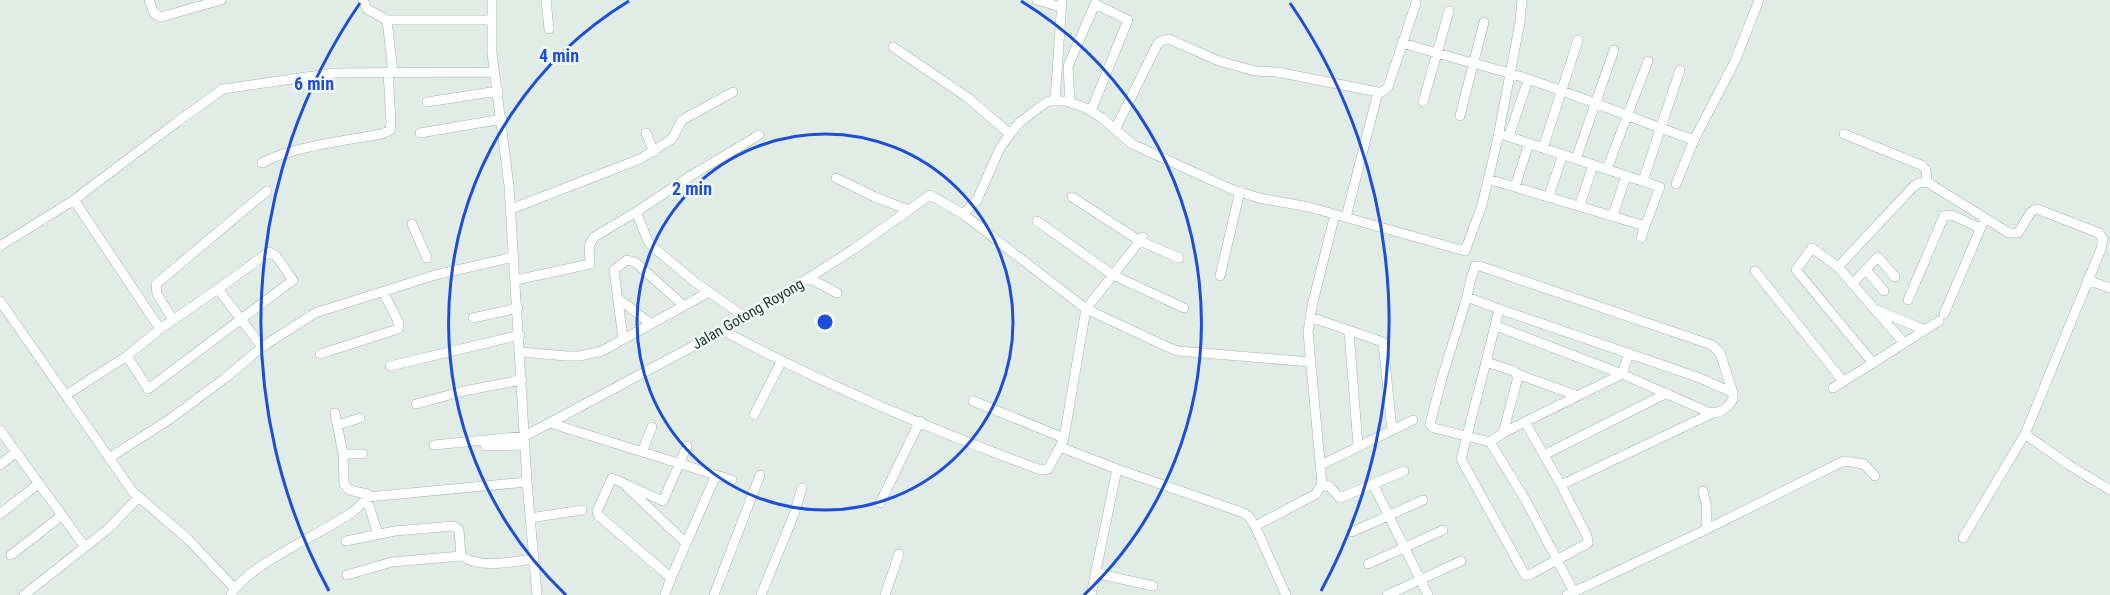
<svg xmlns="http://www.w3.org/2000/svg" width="2110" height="595" viewBox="0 0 2110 595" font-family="'Roboto Condensed',sans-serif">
<rect width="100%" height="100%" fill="#e1ece7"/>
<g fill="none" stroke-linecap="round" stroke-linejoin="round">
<defs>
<path id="street" d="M 149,0 L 154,13 L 161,17 L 221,0
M 363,0 L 367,9 L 387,20
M 492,0 L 492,53 L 509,186 L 527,482 L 537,595
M 546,0 L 549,29
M 1037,0 L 1061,7
M 1403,43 C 1438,54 1473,63 1509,73 C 1572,92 1632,119 1694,140 L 1676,184
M 893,47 L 967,97 L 1010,134
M 393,72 L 387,20 L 491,20
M 1378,92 L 1382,92 L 1388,87 L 1416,3
M 1055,101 L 1062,0
M 427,102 L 498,91
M 1423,102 L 1449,11
M 1070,103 L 1068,66 L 1095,4 L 1128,20 L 1091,111
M 1460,116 L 1484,22
M 1115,130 L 1157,45 L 1161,41 L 1169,39 L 1219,61 L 1255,71 L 1277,72 L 1378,92 L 1346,217
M 420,133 L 502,119
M 646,133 L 654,152
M 1844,134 L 1921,165 L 1926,170 L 1927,182
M 1509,136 L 1528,80
M 1694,140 L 1735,61 L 1759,0
M 1543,148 L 1578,40
M 1576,159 L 1614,50
M 262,163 C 291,147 348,140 382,134 L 390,130 L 391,122 L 388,72
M 1607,169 L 1648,61
M 836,178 L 877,198 L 909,210
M 1488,179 L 1645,226 L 1660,187 L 1498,133
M 1643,181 L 1680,70
M 1515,187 L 1529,143
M 1549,196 L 1563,154
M 1072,197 L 1140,241 L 1179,258
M 74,200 L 160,329
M 1580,205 L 1593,165
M 511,209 L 640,159 L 672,139 L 682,120 L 733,92
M 636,212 L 648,241 L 653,247 L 695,282 L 746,318
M 963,214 L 977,200 L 1000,148 L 1010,134 L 1020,122 L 1045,103 L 1049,101 L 1066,101 L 1086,108 L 1102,118 L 1132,144 L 1231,189 L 1259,198 L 1309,207 L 1465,251 L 1482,205 L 1497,142 L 1520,22 L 1522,0
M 1613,215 L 1626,176
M 1037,221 L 1113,275 L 1184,308
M 412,224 L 427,258
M 1143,237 L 1086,309 L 1064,438 L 1060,447 L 1117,469 L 1244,513 L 1249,517 L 1255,526
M 1641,238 L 1645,226
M 0,246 L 74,200 L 177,122 L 223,89 L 334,73 L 494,72
M 1838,267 L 1914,186 L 1919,183 L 1927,182 L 2009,233 L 2018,233 L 2031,212 L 2037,209 L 2099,233 L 2103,239 L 2101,249 L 2025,434 L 2069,465 L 2110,490
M 1866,270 L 1884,291
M 1755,271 L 1843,381
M 1220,276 L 1240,191
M 809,278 L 837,293
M 516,280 L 590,264 L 589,246 L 594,237 L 636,212 L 692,175 L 759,135
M 2087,280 L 2110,288
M 1852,284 L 1878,257 L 1895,277
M 218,289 L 269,252 L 276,256 L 293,280 L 148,389 L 127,356 L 160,329 L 218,289 L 262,347
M 1467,297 L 1442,378 L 1430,424 L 1434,428 L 1490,442
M 619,299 L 651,324
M 1908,300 L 1944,216 L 1952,215 L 1980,228
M 0,301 L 133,492 L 188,539 L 234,588
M 1877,310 L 1925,330
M 1944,314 L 1982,225
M 1310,317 L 1383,342 L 1392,430
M 473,318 L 518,308
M 173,320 L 157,294 L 156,284 L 267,191
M 1496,326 L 1622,374 L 1708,412 C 1719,415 1728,408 1733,399 L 1733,393 L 1700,378 L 1499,309
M 722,330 C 824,385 932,430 1041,470 L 1048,469 L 1060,447
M 1349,331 L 1358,446
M 623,339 L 614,270 L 627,260 L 635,262 L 683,305
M 1904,343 L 1838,267 L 1812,248 L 1796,270 L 1873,363 C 1895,349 1917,335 1939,321
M 521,352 L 567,356 L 580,356 L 602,351 L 709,292
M 320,354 L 398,329 L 399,323 L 383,292
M 1486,362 L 1461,459 L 1525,575 L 1529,575 L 1588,543 L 1587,536 L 1561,485 L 1713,413
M 390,366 L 520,335
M 1517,374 L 1578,396
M 1833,388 L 1873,363
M 66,395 L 127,356
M 973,401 L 1064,438
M 416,404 L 464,391 L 522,380
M 335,413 L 343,454 L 344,484 L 349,490 L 367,494 L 368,497
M 754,415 L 781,362
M 1525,422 L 1561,485
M 550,423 L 732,480
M 338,425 L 360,418
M 0,430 L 85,547
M 1503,433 L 1622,374 L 1629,353
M 434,445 L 525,436 L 746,318 L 854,249 L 930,195 L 963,214 L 1086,309 L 1172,349 L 1178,351 L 1311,362
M 485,446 L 525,445
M 642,452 L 652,427
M 343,454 L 363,454
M 1544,455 L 1667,393
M 109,458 L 170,419 L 225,378 L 262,347 L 315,313 L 435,275 L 514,257
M 0,465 L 16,452
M 1321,465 L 1413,420
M 1322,484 L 1329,486 L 1340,498 L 1373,484 L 1428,595
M 1373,484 L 1404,471
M 627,487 L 686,543
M 1703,491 L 1706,503 L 1707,529
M 880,503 L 920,421
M 369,506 L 378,534
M 0,514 L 38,484
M 530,518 L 582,510
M 1352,532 L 1423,500
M 1963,538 L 2025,434
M 346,541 L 395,531 L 454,526 L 459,530 L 461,556
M 11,555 L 61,516
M 1368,564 L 1443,530
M 1095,573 L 1153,586
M 347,575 L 392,562 L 461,556 C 482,569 510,562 534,559
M 671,578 L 716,475
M 1574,592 L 1526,501 L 1490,442 L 1503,433 L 1518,377 L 1514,371 L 1486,362 L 1499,309 L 1467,297 L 1470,282 L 1475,266 L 1480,266 L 1712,345 L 1720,353 L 1733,393
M 665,594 L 671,578 L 598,515 L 597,511 L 612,478 L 663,501 L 687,446
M 24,595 L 108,529 L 139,497
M 231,595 C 244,567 324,532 351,513 C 358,509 362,502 368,497 L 527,482
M 714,595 L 760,475
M 761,595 L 793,517 L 802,488
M 885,595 L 899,554
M 1091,595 L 1117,469
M 1286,595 L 1255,526 L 1316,494 L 1322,484 L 1308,332 L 1312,306 L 1335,214
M 1387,595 L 1461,561
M 1567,595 L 1705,530 L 1844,461 L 1864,464 L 1875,476"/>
</defs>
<!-- street casing -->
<use href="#street" stroke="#a4b4ae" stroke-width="10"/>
<!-- street -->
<use href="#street" stroke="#fff" stroke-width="9"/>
</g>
<!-- distance rings -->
<g fill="none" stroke="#1d4ed8" stroke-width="3">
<circle cx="825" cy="322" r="188"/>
<path d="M566 595A376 376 0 0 1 629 1M1021 1A376 376 0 0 1 1084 595"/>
<path d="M329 591A564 564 0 0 1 360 3M1290 3A564 564 0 0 1 1321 591"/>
</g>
<g text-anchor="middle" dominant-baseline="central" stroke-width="5" stroke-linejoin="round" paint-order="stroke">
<!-- street labels -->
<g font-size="15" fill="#223c34" stroke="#f2f8f5">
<text transform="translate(748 314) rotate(-30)">Jalan Gotong Royong</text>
</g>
</g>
<circle cx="825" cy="322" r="9" fill="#1d4ed8" stroke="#f2f8f5" stroke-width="3"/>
<g font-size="18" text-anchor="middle" font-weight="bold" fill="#1d4ed8" stroke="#f2f8f5" stroke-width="5" stroke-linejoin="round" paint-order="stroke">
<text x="559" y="62">4 min</text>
<text x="314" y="90">6 min</text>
<text x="692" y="195">2 min</text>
</g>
</svg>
